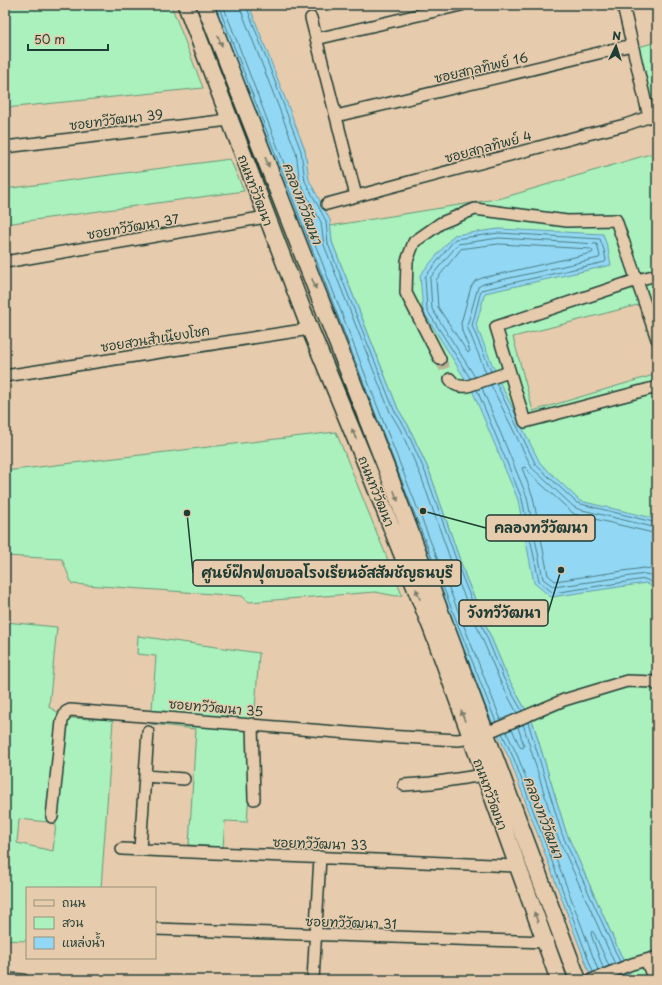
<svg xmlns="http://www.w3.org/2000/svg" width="662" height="985" viewBox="0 0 662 985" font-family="'Playpen Sans','Playpen Sans Thai',sans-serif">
<rect width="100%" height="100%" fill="#e6cbad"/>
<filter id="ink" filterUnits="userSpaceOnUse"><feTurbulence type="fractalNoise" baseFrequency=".025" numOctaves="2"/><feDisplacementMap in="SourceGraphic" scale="8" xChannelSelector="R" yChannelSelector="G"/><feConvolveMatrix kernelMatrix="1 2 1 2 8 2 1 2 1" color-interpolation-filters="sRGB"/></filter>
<g filter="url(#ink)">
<!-- green -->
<path fill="#aaf1bd" stroke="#649778" d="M 5,5 L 171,5 L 203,88 L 5,108 Z
M 657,42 L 657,112 L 653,113 L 638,47 Z
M 657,152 L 657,300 L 513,337 L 533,411 L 657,374 L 657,980 L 632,980 L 566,832 L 533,723 L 508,678 L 466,578 L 430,473 L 408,425 L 398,409 L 332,242 L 330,226 L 502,198 Z
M 230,159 L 244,191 L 5,224 L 5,189 Z
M 5,287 L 10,312 L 5,312 Z
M 336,432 L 402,595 L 396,596 L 375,592 L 249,602 L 242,596 L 72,584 L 62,559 L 5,556 L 5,471 Z
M 5,622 L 57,627 L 49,707 L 59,713 L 48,822 L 19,819 L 17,843 L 53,851 L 67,723 L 72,718 L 113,720 L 101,888 L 27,888 L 27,941 L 5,940 Z
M 138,636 L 259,653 L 247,822 L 225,821 L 223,847 L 189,845 L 196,729 L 151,724 L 156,656 L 137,654 Z"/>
<!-- water -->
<path fill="#92d8f4" stroke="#649aa7" d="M 213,5 L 249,5 L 305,150 L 309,180 L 330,220 L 332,242 L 398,409 L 408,425 L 430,473 L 466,578 L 508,678 L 533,723 L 566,832 L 632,980 L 592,980 L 510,760 L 489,715 Z
M 499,229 L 603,234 L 608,249 L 611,265 L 485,293 L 476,325 L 499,381 L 540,463 L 580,501 L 657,519 L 657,590 L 646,583 L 551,597 L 534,583 L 518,500 L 472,390 L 423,311 L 420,275 L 454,235 Z"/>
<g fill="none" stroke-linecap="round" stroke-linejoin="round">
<!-- shore -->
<path stroke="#4d7b81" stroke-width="1" d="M 218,5 L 381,428 L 496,722
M 223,5 L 385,426 L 501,720
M 241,5 L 241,10 L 296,152 L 300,183 L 321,222 L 324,245 L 390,412 L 400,429 L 421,476 L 458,581 L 500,681 L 517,713
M 246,5 L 301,151 L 305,181 L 326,221 L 328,244 L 394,410 L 405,427 L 426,474 L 463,579 L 504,679 L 522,711
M 499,244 L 591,249 L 593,251 L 592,253 L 482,278 L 475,281 L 471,287 L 461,323 L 462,331 L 470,351 L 468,353 L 438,307 L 436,280 L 461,249 Z
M 475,377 L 432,309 L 430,278 L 458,244 L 499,238 L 597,244 L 600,256 L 599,258 L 483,284 L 478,287 L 467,326 L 486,373
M 470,378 L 427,310 L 425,277 L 455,239 L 499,233 L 600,239 L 604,250 L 606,260 L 605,262 L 481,290 L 472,326 L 491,371
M 496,383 L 536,465 L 577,503 L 657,523
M 491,385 L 532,468 L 574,507 L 578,509 L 657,528
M 482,388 L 527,497 L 543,579 L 554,587 L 645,574 L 650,575 L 657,579
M 477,390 L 522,499 L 539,581 L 553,593 L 645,579 L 657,585
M 657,534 L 574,514 L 530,474 L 525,467 L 522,468 L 533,497 L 548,575 L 555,581 L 644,568 L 651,569 L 657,572
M 528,722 L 562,834 L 620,962
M 523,724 L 557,835 L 615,964
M 512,729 L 520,747 L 523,748 L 524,746 L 518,727
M 506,731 L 518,757 L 598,970
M 502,733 L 514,759 L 593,972
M 603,968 L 591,934 L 592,931 L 594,933 L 609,966"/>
<!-- street-tunnel -->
<path stroke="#beaf95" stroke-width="11" stroke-dasharray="11 5.5" stroke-linecap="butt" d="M 440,359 L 450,379"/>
<defs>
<path id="street" d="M 623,5 L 649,117
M 311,18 L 356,196
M 316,39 L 461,5
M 336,116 L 632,45
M 5,147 L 229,120
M 327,204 L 588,134 L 625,125 L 657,114
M 5,262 L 266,217
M 657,275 L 637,280 L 496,327 L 525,422 L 657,387
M 440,359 L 406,293 L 407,261 L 414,242 L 441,223 L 475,209 L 567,221 L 616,220 L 657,339
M 5,376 L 310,329
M 450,379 C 455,386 459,387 468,386 L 509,372
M 252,724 L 254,799
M 486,733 L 564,700 L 627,681 L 654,682 L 657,685
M 145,776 L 184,779
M 404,785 L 431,783 L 484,775
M 52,817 L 62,721 L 66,712 L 70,710 L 385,736 L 458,740 L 471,738
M 122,849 L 517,866
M 140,849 L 148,732
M 155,929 L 545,942
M 646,960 L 654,980
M 5,979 L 23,980
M 313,980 L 320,857
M 591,980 L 632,964 L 657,957"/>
<path id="secondary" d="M 186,5 L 310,329 L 373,481 L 433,632 L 559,980
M 205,5 L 389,475 L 578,980"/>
</defs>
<!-- street casing -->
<use href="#street" stroke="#1f3d34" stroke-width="14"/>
<!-- secondary casing -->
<use href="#secondary" stroke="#1f3d34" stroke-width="19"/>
<!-- street -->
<use href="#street" stroke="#e6cbad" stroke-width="11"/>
<!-- secondary -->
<use href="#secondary" stroke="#e6cbad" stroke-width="16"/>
</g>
<!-- one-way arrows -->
<defs><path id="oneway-solid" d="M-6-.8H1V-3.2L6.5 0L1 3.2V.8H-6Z"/></defs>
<g fill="#797d6a">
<use href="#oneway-solid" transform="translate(220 41) rotate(69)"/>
<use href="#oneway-solid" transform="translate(267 162) rotate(69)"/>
<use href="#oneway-solid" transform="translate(314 284) rotate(69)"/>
<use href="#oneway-solid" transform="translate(354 434) rotate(-113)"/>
<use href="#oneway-solid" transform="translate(396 496) rotate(69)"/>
<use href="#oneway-solid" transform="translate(418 594) rotate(-111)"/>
<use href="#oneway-solid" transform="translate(463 716) rotate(-110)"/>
<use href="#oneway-solid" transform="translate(536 917) rotate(-110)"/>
</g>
</g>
<g text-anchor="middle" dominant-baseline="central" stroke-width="3" stroke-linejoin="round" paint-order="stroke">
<!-- street labels -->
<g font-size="13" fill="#1f3d34" stroke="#e6cbad">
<text transform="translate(481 67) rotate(-13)">ซอยสกุลทิพย์ 16</text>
<text transform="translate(116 119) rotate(-7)">ซอยทวีวัฒนา 39</text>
<text transform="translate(488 146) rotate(-15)">ซอยสกุลทิพย์ 4</text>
<text transform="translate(256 190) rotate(69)">ถนนทวีวัฒนา</text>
<text transform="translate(133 226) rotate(-10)">ซอยทวีวัฒนา 37</text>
<text transform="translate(155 338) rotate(-9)">ซอยสวนสำเนียงโชค</text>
<text transform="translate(377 491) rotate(68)">ถนนทวีวัฒนา</text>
<text transform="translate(216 707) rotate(5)">ซอยทวีวัฒนา 35</text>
<text transform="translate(491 794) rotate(70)">ถนนทวีวัฒนา</text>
<text transform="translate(320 843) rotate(2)">ซอยทวีวัฒนา 33</text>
<text transform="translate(351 922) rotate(2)">ซอยทวีวัฒนา 31</text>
</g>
<!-- water labels -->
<g font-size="14" font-style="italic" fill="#25453e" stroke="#e6cbad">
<text transform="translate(303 203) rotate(69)">คลองทวีวัฒนา</text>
<text transform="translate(544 817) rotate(69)">คลองทวีวัฒนา</text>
</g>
</g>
<!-- callouts -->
<path fill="none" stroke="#1f3d34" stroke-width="1.5" d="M423 511L486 528M187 513L193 573M561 570L548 613"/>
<g fill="#1f3d34" stroke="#e6cbad" stroke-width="1.5">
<circle cx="423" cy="511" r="4"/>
<circle cx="187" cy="513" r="4"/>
<circle cx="561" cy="570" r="4"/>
</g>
<g fill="#e6cbad" stroke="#1f3d34" stroke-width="1.5">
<rect x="486" y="515" width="109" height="26" rx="4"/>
<rect x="193" y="560" width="268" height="26" rx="4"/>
<rect x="459" y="600" width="89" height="26" rx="4"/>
</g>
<g font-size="14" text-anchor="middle" font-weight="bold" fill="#1f3d34">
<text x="541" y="533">คลองทวีวัฒนา</text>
<text x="327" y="578">ศูนย์ฝึกฟุตบอลโรงเรียนอัสสัมชัญธนบุรี</text>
<text x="504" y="618">วังทวีวัฒนา</text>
</g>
<!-- margin -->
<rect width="662" height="985" fill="none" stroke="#e6cbad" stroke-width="20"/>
<rect x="10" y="10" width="642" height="965" fill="none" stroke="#1f3d34" stroke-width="1.5" filter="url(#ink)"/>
<!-- legend -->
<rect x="26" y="887" width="130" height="72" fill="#e6cbad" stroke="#96927d"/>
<rect x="34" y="900" width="20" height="6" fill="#e6cbad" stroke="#96927d"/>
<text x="62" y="907" font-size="12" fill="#1f3d34">ถนน</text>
<rect x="34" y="917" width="20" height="12" fill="#aaf1bd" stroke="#96927d"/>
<text x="62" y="927" font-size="12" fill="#1f3d34">สวน</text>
<rect x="34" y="937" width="20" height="12" fill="#92d8f4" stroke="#96927d"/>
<text x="62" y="947" font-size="12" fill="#1f3d34">แหล่งน้ำ</text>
<!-- north arrow -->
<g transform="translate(616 46) rotate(4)" stroke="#e6cbad" stroke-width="3" paint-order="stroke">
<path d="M0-3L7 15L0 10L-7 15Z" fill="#1f3d34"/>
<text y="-6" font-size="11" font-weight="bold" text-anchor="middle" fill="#1f3d34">N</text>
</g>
<!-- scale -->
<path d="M28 44v6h80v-6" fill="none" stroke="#1f3d34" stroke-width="2"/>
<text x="34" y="44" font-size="12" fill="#1f3d34" stroke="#e6cbad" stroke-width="3" paint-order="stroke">50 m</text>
</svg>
